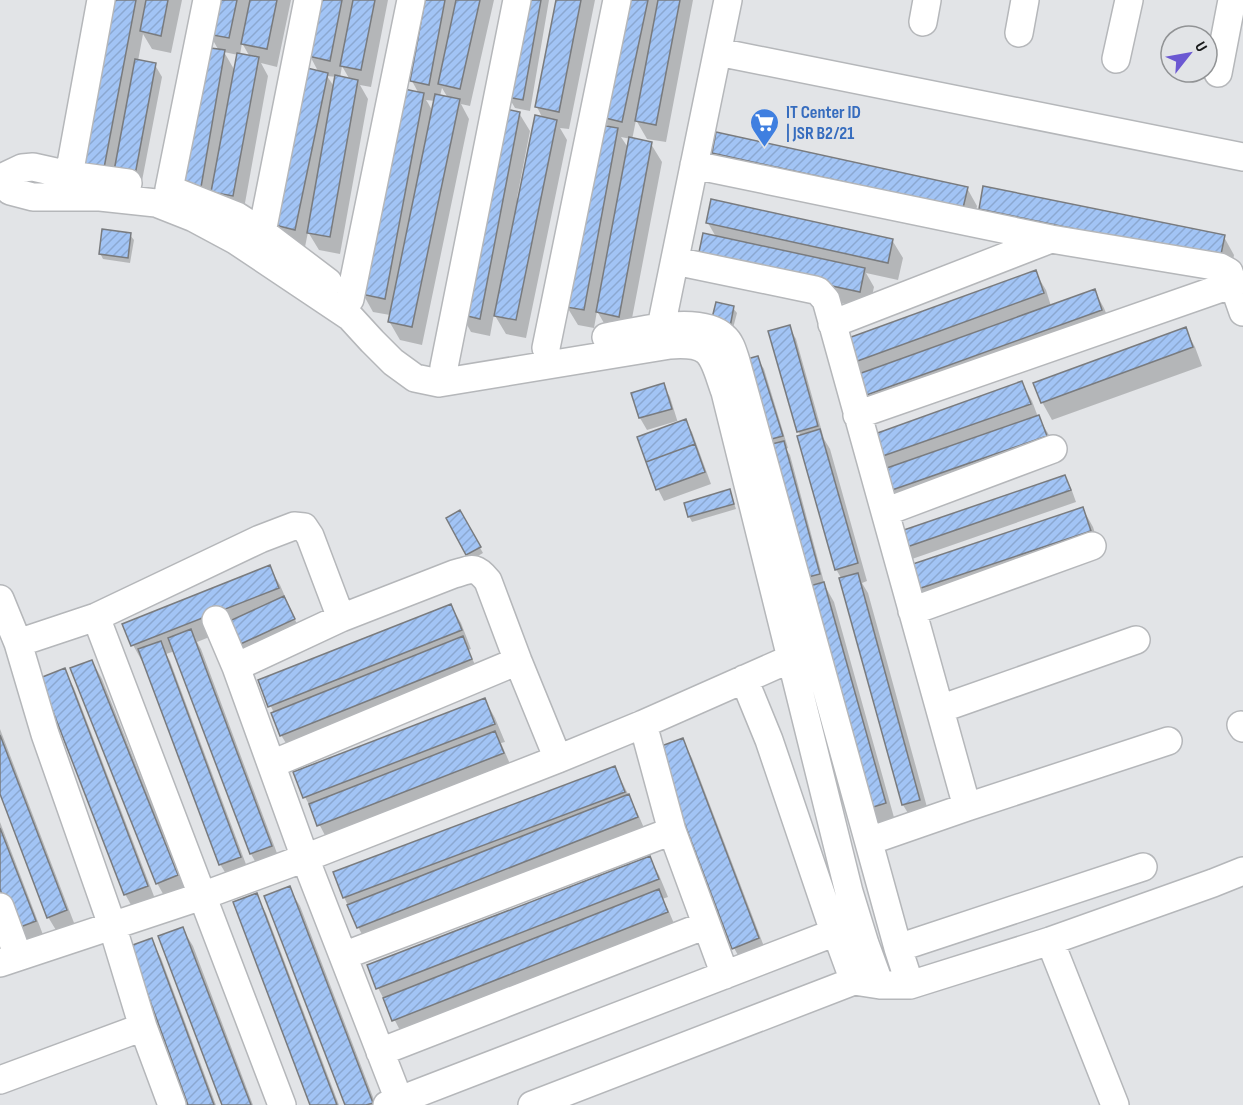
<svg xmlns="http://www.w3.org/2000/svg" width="1243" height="1105" viewBox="0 0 1243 1105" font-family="'Sofia Sans Condensed',sans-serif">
<defs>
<pattern id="building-hatch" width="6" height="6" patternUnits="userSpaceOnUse" patternTransform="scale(1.5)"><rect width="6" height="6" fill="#a2c4f5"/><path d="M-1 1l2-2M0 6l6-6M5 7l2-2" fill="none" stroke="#8ba8d1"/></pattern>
</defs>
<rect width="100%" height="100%" fill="#e2e4e7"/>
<!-- shadow -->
<path fill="#0003" fill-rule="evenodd" d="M 111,0 L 145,0 L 147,3 L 148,0 L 182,0 L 171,53 L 152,49 L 143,34 L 138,61 L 155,65 L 162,77 L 141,186 L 123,182 L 90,181 Z
M 216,0 L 291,0 L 277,67 L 261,63 L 268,76 L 243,214 L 192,201 L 219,51 L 209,33 ZM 242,43 L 250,57 L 240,55 ZM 224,52 L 238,55 L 235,71 Z
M 320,0 L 388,0 L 371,87 L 360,85 L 368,99 L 340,254 L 319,250 L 308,232 L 305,247 L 283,242 L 272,224 L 319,73 L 310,56 ZM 342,66 L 350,80 L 340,78 ZM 327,76 L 337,77 L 335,88 Z
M 426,0 L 494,0 L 470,106 L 461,104 L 469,119 L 422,345 L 400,340 L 389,321 L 390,315 L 373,312 L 363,294 L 419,94 L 412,81 ZM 442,88 L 448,98 L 440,96 ZM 426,100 L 435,101 L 433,112 L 428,103 Z
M 525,0 L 549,0 L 530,111 L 515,108 L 508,96 Z
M 558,0 L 595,0 L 569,129 L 560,128 L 567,140 L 526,338 L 506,334 L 494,314 L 490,336 L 471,332 L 461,314 L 519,113 L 530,131 L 517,198 L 520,199 L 543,119 L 537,107 Z
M 627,0 L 693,0 L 666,142 L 647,139 L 636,120 L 632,140 L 651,144 L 662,162 L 629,334 L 608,330 L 597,311 L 594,328 L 578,325 L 567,307 L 609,128 L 603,117 ZM 621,137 L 631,139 L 629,149 Z
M 713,153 L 967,188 L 977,206 L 973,226 L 724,171 Z
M 981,209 L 1224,237 L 1234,255 L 1230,277 L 991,227 Z
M 708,223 L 892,240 L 903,258 L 898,280 L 866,273 L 874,287 L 869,309 L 710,274 L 716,237 Z
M 130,235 L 134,240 L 130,263 L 103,259 L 100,253 Z
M 1035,272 L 1046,290 L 1051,306 L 1094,290 L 1104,308 L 1112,328 L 873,415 L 853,362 Z
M 733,308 L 737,313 L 732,332 L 716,327 Z
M 789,327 L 796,339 L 824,439 L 830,449 L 867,581 L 862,583 L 868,593 L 930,818 L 914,823 L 903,805 L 841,578 L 836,569 L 801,436 L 798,431 Z
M 1185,329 L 1195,347 L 1202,366 L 1052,420 L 1042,402 Z
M 757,358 L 764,369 L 788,448 L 786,449 L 790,455 L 825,586 L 834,602 L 895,821 L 879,826 L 868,808 L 770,448 Z
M 1022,383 L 1032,401 L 1038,417 L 1049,435 L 1056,454 L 903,507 L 893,489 L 889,469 L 882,457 L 874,436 Z
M 663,385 L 670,397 L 678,423 L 685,421 L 692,432 L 711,484 L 664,501 L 658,489 L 678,423 L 677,421 L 647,430 L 640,418 L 633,394 Z
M 1064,476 L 1071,488 L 1076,502 L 912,559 L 905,547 Z
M 730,491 L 736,509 L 692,522 L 689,516 Z
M 1083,509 L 1093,527 L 1100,549 L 927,607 L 909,567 Z
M 460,512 L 483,553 L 471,560 L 448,518 Z
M 269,567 L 280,585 L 300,631 L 242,658 L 227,630 L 197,642 L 201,649 L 281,864 L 261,872 L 251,854 L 175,651 L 166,654 L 170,661 L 250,875 L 231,882 L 220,864 L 145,662 L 143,663 L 133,645 Z
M 451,605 L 461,623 L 471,649 L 468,650 L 481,677 L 292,753 L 281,735 L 274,713 L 259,681 Z
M 92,661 L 102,679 L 187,893 L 167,901 L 157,883 Z
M 64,670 L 74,688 L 157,904 L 135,912 L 125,894 Z
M 485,700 L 495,718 L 505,742 L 501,743 L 513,771 L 329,843 L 305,797 L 295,773 Z
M 0,729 L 76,928 L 59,935 L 48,917 L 0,790 Z
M 682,740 L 692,758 L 768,957 L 744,966 L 734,948 Z
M 615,768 L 638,814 L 647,835 L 368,945 L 358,927 L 344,897 Z
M 0,822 L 45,940 L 27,946 L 0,885 Z
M 649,857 L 659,875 L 668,897 L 662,899 L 668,909 L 677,931 L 404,1038 L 378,988 Z
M 289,888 L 300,906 L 376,1105 L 346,1105 Z
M 256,895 L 266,913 L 339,1105 L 312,1105 Z
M 182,928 L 193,946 L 253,1105 L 223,1105 Z
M 151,940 L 161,958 L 216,1105 L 190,1105 Z"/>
<!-- building -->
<path fill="url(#building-hatch)" stroke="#797b7e" stroke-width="1.5" d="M 109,0 L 136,0 L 104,168 L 78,163 Z
M 146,0 L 168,0 L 161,36 L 140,31 Z
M 214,0 L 237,0 L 229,38 L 207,34 Z
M 250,0 L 277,0 L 267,49 L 241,44 Z
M 319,0 L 342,0 L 330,61 L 308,56 Z
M 353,0 L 375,0 L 361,70 L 340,66 Z
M 425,0 L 445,0 L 429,85 L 410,81 Z
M 456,0 L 480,0 L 460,89 L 438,84 Z
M 523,0 L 541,0 L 523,100 L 506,97 Z
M 556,0 L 581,0 L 559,112 L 535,107 Z
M 626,0 L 648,0 L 622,122 L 601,117 Z
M 658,0 L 680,0 L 656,125 L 635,121 Z
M 203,47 L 225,50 L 201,187 L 180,183 Z
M 237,53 L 259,57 L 233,196 L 211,192 Z
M 135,59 L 156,63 L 135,175 L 114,171 Z
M 303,67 L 328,73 L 295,230 L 271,224 Z
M 335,75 L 358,80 L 330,237 L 307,233 Z
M 399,88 L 424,93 L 385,299 L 361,294 Z
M 435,94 L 460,99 L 412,327 L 388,322 Z
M 500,108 L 520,112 L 480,319 L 459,314 Z
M 535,115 L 557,120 L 516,320 L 494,316 Z
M 600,125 L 618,128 L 584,310 L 566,307 Z
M 716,132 L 968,187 L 963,208 L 712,153 Z
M 629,137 L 652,142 L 619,317 L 596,312 Z
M 983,186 L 1225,235 L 1220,259 L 979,209 Z
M 711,199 L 893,239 L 888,263 L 706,223 Z
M 102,229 L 131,233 L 128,258 L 99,254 Z
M 703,233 L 865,268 L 860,292 L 698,257 Z
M 1036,270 L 1044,293 L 852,363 L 843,340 Z
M 1095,289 L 1102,310 L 861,397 L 853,376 Z
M 716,302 L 734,306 L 730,327 L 711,322 Z
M 790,325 L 818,426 L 797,432 L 768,331 Z
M 1186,327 L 1193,347 L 1041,403 L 1033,383 Z
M 758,356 L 783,436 L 764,441 L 740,361 Z
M 1022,381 L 1031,404 L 880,457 L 872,435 Z
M 664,383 L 672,409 L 639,418 L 631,393 Z
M 1039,415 L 1047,436 L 892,490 L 884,469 Z
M 686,419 L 695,444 L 646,462 L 637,437 Z
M 820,429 L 858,563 L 835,570 L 797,436 Z
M 784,441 L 820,574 L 804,578 L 768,445 Z
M 695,444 L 705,472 L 656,490 L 646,462 Z
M 1065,475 L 1071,490 L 904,548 L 898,532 Z
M 730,489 L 734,504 L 688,517 L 684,503 Z
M 1083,507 L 1091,531 L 915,590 L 907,566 Z
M 460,510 L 481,547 L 466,555 L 446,518 Z
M 270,565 L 279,588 L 131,646 L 122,624 Z
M 858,573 L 920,800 L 902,805 L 839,578 Z
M 824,582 L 886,803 L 867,809 L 806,587 Z
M 284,596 L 295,619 L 234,647 L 223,624 Z
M 451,604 L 462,630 L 268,707 L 258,680 Z
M 191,629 L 272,846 L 250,854 L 168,638 Z
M 463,636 L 472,659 L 280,736 L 271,713 Z
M 161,641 L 241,857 L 219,865 L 138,649 Z
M 92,660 L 178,875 L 156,884 L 70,668 Z
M 65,668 L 148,886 L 124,895 L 40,678 Z
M 485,698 L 495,724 L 303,798 L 293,772 Z
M 495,731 L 504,753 L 317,826 L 309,804 Z
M 0,735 L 67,910 L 47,918 L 0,794 Z
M 683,738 L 759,938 L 732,949 L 656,748 Z
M 615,766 L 625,792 L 343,898 L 333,872 Z
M 629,794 L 638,817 L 357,928 L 347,905 Z
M 0,828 L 36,921 L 15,929 L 0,889 Z
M 650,856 L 659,879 L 376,989 L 367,965 Z
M 290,886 L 373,1103 L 366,1105 L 345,1105 L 264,896 Z
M 659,889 L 668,912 L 392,1021 L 383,998 Z
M 257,893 L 337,1105 L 310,1105 L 233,902 Z
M 183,927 L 251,1105 L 222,1105 L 158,936 Z
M 152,938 L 214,1105 L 188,1105 L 130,946 Z"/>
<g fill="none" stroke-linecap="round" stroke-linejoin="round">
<defs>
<path id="street" d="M 923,22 L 927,0
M 1019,33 L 1025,0
M 718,52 L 1243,157
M 1116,59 L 1129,0
M 1218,73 L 1232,0
M 694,165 L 1051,239 L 1220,267 L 1229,272 L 1243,312
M 69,175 L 101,0
M 0,178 L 10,191 L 33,197 L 100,197 L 156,203 L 194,218 L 235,240 L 350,317 L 372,341 L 393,362 L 415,378 L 439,383 L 670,345 C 714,342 712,356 725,392 L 849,892 L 865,944 L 880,985 L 910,985 L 1050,941 L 1213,883 L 1243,871
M 1,178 L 22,168 L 33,167 L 69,175 L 128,183
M 169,189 L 207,0
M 174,191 L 237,216 L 262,232 L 328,282
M 262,232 L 308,0
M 675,261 L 815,290 L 818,291 L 826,300 L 967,807
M 350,299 L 411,0
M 832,324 L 1051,239
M 661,327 L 728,0
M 606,337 C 635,332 700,314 724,337 C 731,343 733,352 736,361 L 898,948 L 910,985
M 546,348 L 617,0
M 444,367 L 517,0
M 857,415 L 1233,284
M 885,512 L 1053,449
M 0,599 L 18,643 L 45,734 L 112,925 L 143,1027 L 172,1105
M 912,611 L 1092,546
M 96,617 L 282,1105
M 216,620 L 236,667
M 18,643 L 96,617 L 260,539 L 294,526 L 304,527 L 310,536 L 341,618
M 744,679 L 769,740 L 830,920 L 836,932 L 854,981
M 940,709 L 1136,640
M 643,724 L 672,831 L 725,975
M 1241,725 L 1243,728
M 272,764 L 518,661
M 869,841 L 967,807 L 1168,741
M 0,907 L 18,956
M 1050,941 L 1115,1105
M 898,948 L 1143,867
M 343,956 L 672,831
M 0,963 L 202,896 L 305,858 L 558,759 L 643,724 L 790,659
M 380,1052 L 706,925
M 0,1080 L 143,1027
M 399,1100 L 305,858 L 236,667 L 341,618 L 454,574 C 472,569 475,565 488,581 L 518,661 L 558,759
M 387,1105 L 836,932
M 532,1105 L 854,981 L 880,985"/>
</defs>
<!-- street casing -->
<use href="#street" stroke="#b5b7ba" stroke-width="30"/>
<!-- street -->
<use href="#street" stroke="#fff" stroke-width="27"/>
</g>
<!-- icons -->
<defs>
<symbol id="supermarket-pin" viewBox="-11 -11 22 30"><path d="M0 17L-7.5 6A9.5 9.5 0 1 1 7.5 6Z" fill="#3f7fe0" stroke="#e2e4e7"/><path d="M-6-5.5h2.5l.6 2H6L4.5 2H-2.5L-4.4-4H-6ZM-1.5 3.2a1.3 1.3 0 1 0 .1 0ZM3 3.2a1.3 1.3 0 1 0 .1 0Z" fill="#fff"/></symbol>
</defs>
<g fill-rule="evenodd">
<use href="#supermarket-pin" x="748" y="106" width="33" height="45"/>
</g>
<g text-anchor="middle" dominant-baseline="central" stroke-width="4.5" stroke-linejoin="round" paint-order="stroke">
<!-- shop labels -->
<g font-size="18" font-weight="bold" fill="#366cbe" stroke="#e2e4e7" text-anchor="start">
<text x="786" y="112">IT Center ID<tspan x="786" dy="21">| JSR B2/21</tspan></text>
</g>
</g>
<!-- north arrow -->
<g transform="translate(1189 54) rotate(59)"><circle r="28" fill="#e2e4e7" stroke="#919395" stroke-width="1.5"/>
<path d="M0-4.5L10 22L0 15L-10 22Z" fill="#6b58d2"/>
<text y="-9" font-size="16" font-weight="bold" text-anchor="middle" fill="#18191a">U</text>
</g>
</svg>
